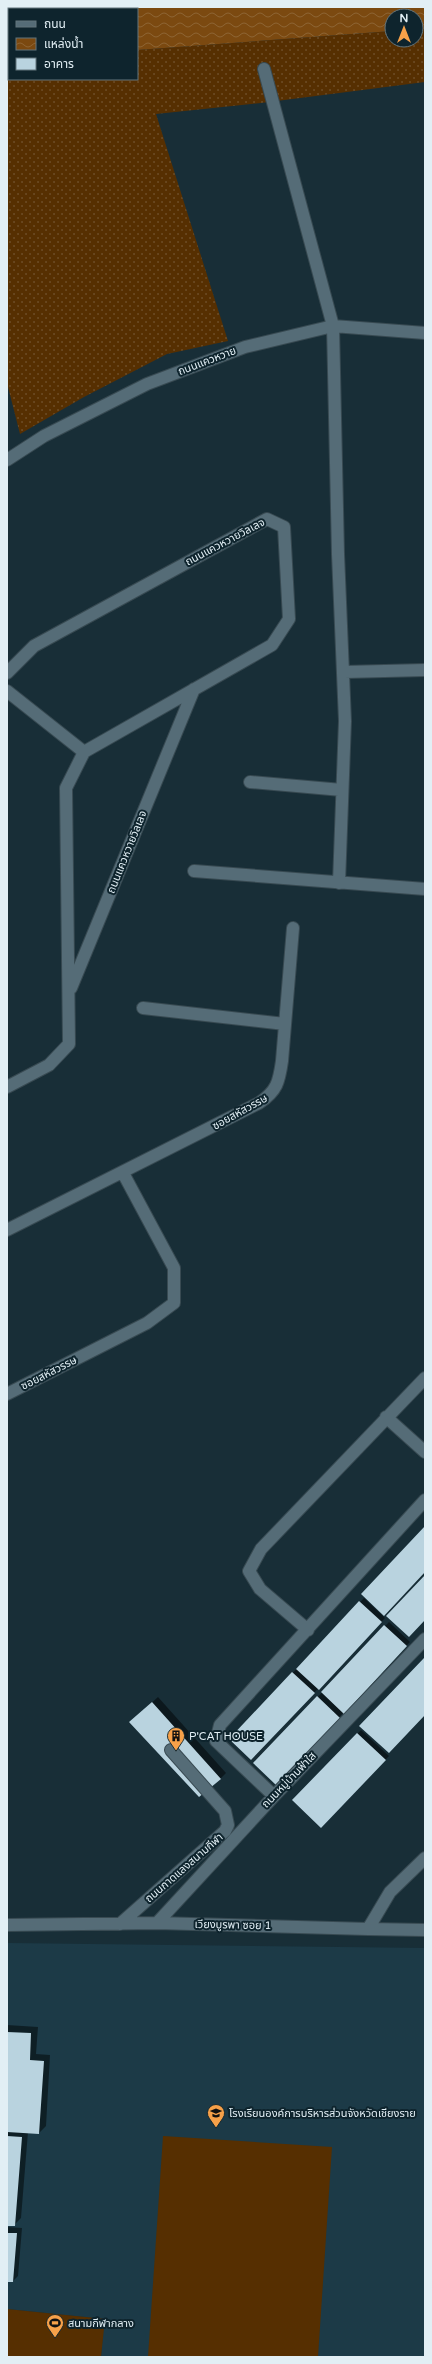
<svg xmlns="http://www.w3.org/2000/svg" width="432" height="2364" viewBox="0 0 432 2364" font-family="'Varela Round','Noto Sans Thai',sans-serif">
<defs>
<pattern id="grass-dots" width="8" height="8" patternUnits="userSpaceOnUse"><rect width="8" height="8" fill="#562f01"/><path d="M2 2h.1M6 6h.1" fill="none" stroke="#6e4d27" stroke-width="1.8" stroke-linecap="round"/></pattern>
<pattern id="water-waves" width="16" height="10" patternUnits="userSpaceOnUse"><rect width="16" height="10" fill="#7b4910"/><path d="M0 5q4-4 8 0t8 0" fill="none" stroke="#8d6433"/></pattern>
</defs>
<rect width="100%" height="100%" fill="#182e37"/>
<!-- built -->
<path fill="#1c3a47" d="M 7,1943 L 425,1948 L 425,2357 L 101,2357 L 104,2319 L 7,2309 Z"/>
<!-- grass -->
<path fill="url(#grass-dots)" d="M 425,29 L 425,82 L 261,103 L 156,114 L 228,341 L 167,354 L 84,397 L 20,434 L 7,383 L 7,60 L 9,60 L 9,79 L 137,79 L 137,50 L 392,31 L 392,40 L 416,40 L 416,30 Z"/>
<!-- garden -->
<path fill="#562f01" d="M 163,2136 L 332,2147 L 318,2357 L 148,2357 Z
M 7,2309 L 105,2319 L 101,2357 L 7,2357 Z"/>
<!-- water -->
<path fill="url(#water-waves)" d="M 7,7 L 425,7 L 425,29 L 416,30 L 416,16 L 392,16 L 392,31 L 137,50 L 137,9 L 9,9 L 9,60 L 7,60 Z"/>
<!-- shadow -->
<path fill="#0007" d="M 364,1598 L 385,1618 L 251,1759 L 230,1739 Z
M 389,1622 L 410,1642 L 276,1784 L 255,1763 Z
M 425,1658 L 425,1714 L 389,1752 L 361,1726 Z
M 158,1697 L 226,1773 L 220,1779 L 136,1717 Z
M 361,1730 L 389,1756 L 321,1827 L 294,1800 Z
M 7,2025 L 38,2027 L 36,2054 L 50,2055 L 46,2126 L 39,2133 L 28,2132 L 21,2218 L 14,2225 L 7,2225 Z
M 7,2227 L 22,2228 L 18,2276 L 13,2281 L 7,2281 Z"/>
<!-- building -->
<path fill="#b9d3df" d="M 425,1526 L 425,1572 L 384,1616 L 361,1594 Z
M 425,1575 L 425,1620 L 409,1637 L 386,1616 Z
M 359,1601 L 382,1622 L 319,1690 L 296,1669 Z
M 384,1625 L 407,1646 L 344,1714 L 321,1692 Z
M 424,1658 L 425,1715 L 389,1753 L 359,1726 Z
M 292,1672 L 315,1693 L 251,1760 L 229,1739 Z
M 317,1696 L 340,1718 L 276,1785 L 253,1763 Z
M 152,1702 L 221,1779 L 199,1797 L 129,1722 Z
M 357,1733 L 386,1760 L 321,1828 L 292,1800 Z
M 7,2032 L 31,2033 L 30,2060 L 44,2061 L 39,2134 L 7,2132 Z
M 7,2136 L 22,2137 L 15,2226 L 7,2226 Z
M 7,2233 L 17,2233 L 13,2282 L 7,2282 Z"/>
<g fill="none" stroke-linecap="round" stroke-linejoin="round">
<defs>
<path id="minor" d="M 264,69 L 333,326 L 338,554 L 345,721 L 339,883
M 7,460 L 44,436 L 147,384 L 245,347 L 333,326 L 425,333
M 344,672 L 425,670
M 7,673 L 34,646 L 267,519 L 284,527 L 289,619 L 272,645 L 84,752 L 66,788 L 69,1044 L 49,1065 L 7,1087
M 7,691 L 84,752
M 250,782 L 342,790
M 194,871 L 425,889
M 71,988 L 194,689
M 143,1008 L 285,1024
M 7,1230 L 259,1103 C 277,1091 279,1082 282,1061 L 293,928
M 7,1394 L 147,1323 L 174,1303 L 174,1268 L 123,1173
M 386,1417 L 425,1452
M 308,1630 L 260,1589 L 249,1571 L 261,1549 L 425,1378
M 274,1796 L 216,1741 L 220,1725 L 425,1500
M 157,1923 L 274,1796 L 425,1639
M 120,1924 L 225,1831 L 228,1825 L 225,1811 L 171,1750
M 7,1925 L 157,1923 L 368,1929 L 390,1892 L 425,1858
M 368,1929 L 425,1930"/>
</defs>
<!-- minor casing -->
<use href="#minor" stroke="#384a52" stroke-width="14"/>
<!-- minor -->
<use href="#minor" stroke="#556c77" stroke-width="12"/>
</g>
<!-- icons -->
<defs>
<symbol id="building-pin" viewBox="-11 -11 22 30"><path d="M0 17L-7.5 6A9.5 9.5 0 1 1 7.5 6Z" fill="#f7a149" stroke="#0e242d"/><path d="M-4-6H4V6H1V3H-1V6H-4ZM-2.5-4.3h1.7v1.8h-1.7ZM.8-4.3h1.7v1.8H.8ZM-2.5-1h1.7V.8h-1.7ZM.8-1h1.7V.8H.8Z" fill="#111"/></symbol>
<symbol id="school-pin" viewBox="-11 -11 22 30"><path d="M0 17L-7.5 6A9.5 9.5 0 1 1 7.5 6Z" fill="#f7a149" stroke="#0e242d"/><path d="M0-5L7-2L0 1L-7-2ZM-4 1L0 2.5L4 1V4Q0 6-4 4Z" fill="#111"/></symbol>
<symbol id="stadium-pin" viewBox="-11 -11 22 30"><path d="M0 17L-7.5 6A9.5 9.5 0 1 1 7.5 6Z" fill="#f7a149" stroke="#0e242d"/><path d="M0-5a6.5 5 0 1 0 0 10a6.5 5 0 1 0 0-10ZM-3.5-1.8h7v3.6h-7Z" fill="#111"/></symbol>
</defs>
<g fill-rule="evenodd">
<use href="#building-pin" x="166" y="1726" width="20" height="27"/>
<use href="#school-pin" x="206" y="2103" width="20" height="27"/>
<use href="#stadium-pin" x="45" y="2313" width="20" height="27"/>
</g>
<g text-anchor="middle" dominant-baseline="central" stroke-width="4" stroke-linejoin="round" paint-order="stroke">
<!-- street labels -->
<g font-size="11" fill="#e2eff5" stroke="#0e242d">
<text transform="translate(207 361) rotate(-21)">ถนนแควหวาย</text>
<text transform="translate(225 542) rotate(-28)">ถนนแควหวายวิลเลจ</text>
<text transform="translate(127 852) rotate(-68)">ถนนแควหวายวิลเลจ</text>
<text transform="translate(240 1112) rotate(-29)">ซอยสหัสวรรษ</text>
<text transform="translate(49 1373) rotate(-27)">ซอยสหัสวรรษ</text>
<text transform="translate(289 1780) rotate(-46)">ถนนหมู่บ้านฟ้าใส</text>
<text transform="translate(184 1868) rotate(-41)">ถนนกาดแลงสนามกีฬา</text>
<text transform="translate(233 1925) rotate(1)">เวียงบูรพา ซอย 1</text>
</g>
<!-- poi labels -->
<g font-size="11" fill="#e2eff5" stroke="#0e242d" text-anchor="start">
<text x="189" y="1736">P'CAT HOUSE</text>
<text x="229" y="2113">โรงเรียนองค์การบริหารส่วนจังหวัดเชียงราย</text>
<text x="68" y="2323">สนามกีฬากลาง</text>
</g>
</g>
<!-- border -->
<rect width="432" height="2364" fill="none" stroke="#e2eff5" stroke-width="16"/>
<!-- legend -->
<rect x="8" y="8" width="130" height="72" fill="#0e242d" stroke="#63757d"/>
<rect x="16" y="21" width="20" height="6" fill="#556c77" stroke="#63757d"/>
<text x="44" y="28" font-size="12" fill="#e2eff5">ถนน</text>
<rect x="16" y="38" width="20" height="12" fill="url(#water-waves)" stroke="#63757d"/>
<text x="44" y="48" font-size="12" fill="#e2eff5">แหล่งน้ำ</text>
<rect x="16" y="58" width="20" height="12" fill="#b9d3df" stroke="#63757d"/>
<text x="44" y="68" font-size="12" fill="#e2eff5">อาคาร</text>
<!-- north arrow -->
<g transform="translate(404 28)"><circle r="19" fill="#0e242d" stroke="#63757d"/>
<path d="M0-3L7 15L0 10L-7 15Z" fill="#f7a149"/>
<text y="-6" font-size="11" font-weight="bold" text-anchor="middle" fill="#e2eff5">N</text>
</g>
</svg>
